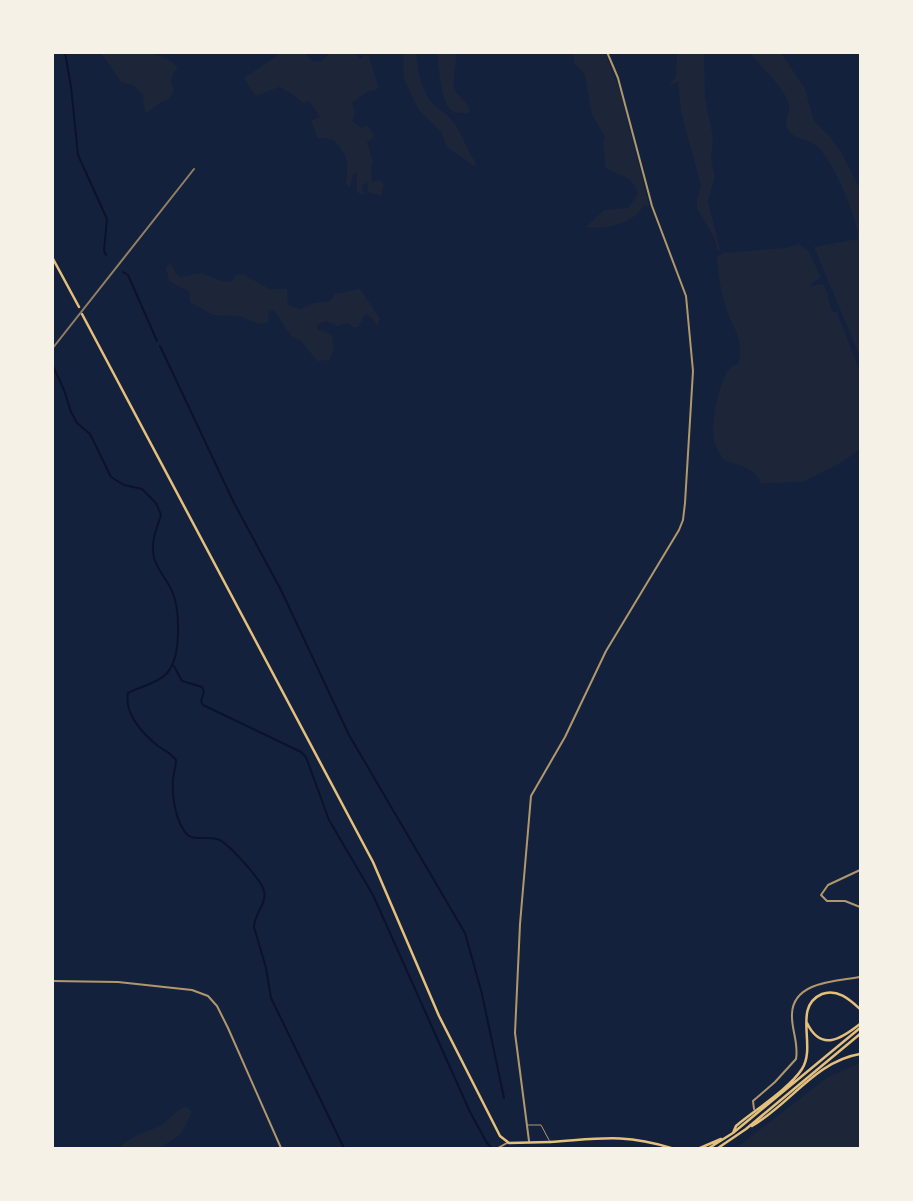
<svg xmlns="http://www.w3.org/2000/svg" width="913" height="1201" viewBox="0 0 913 1201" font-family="Mulish,sans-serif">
<rect width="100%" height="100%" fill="#14213d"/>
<!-- green -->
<path fill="#1d2539" d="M 101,53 C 124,52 165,48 178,69 L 173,73 L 171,83 L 174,89 L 169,99 L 161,102 L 145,114 L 143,95 L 133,85 L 121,82 Z
M 281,53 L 305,53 C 314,65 320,65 329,53 L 356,53 L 360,60 L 365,55 L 369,56 L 378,86 L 376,90 L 369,91 L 352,102 L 355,115 L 352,121 L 361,128 L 367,125 L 373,133 L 373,138 L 367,142 L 373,162 L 371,166 L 372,182 L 382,181 L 384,185 L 381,196 L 368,192 L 367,182 L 363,185 L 362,190 L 365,193 L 363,195 L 357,192 L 357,172 L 353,175 L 350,187 L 346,183 C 348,161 350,159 334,140 L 322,138 L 318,139 L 311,121 L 320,117 L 309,101 L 303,103 L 292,94 L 279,87 L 256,96 L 254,94 L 244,78 Z
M 403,53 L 416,53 C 418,70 421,91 434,105 C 439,110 446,113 451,119 C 462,132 466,149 476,163 L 474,166 L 447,147 L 441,132 L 419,110 L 404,79 Z
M 437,53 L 455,53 C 458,64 452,76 454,87 C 457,97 468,100 470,111 L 468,113 C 462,113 455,114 451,110 C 440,100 439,66 437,53 Z
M 573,53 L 605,53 L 620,92 L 649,205 L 647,207 L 644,205 C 633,225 606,229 586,227 L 604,210 L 628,208 L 638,194 C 633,176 620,176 606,168 L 603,141 L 605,137 L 592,114 L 585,76 L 582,71 L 574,64 Z
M 677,53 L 704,53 L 705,98 L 713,137 L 711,159 L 715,176 L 708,202 L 720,250 L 718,250 L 714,237 L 697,209 L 697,199 L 701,186 L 681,111 L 678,82 L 669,85 L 676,77 Z
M 750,53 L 781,53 L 805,89 L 814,121 L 829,136 L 841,152 L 860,189 L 860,357 L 814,247 L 858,239 C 858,217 833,161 817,146 C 809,138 795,140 789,131 C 782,122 790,114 789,105 C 786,89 760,66 750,53 Z
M 798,244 L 808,250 L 821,277 L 812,283 L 811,286 L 823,284 C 829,293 828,303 833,312 L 837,312 L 860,372 L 860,449 L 844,461 L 802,482 L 761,483 C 755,468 738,465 724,460 C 720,454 716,448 714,441 C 711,425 718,386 727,372 C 731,365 739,366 740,357 C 742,340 735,330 729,316 C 722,298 718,276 717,257 L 723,253 L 785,248 Z
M 170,263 L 179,277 L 202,273 L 221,281 L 232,282 L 235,275 L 243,274 L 269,289 L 287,289 L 288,305 L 300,309 L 314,303 L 330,301 L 335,294 L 360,289 L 380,319 L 377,326 L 372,318 L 365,314 L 358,327 L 353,327 L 348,323 L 337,326 C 328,322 325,319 317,326 L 317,330 L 324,331 L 332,336 L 334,349 L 329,360 L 317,361 L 301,341 L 291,336 L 274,310 L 269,311 L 268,323 L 259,324 L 239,316 L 213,315 L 190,302 L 190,292 L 169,281 L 166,268 Z
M 860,1063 L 860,1148 L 736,1148 L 828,1077 Z
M 187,1107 L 192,1112 L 181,1134 L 160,1148 L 120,1148 C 130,1134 150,1133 164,1123 C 173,1117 176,1108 187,1107 Z"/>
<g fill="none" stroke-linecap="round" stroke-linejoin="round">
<!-- stream -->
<path stroke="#0b132b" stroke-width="2" d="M 65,52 L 71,87 L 78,155 L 107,219 L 104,251 L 106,255
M 123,272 L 128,275 L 157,341
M 160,346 L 234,503 L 281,590 L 349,735 L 465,933 L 482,994 L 504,1098
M 52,364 L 64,390 L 71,412 L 77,423 L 90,434 L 111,477 L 124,485 L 142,489 L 156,503 L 161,515 C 157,528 152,538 153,552 C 154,566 166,578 172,591 C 180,609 182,659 166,674 C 155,685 140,686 128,693 C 124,714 143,734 158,746 C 165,751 171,753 176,760 C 176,767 173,774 173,781 C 172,796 175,816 183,829 C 191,844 204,835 217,839 C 228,842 262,881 264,891 C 267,904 254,914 254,927 L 266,968 L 271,998 L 344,1148
M 174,666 L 182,681 L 202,687 L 204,692 L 201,701 L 203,705 L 301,752 L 306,757 L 329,820 L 373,895 L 470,1112 L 487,1143 L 492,1148"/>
<!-- service -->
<path stroke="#b1986c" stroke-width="1" d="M 528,1125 L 541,1125 L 549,1140"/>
<!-- minor -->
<path stroke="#b1986c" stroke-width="2" d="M 860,870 L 828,885 L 821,895 L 827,901 L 845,901 L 860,907
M 52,981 L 118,982 L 192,990 L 208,996 L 217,1006 L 228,1028 L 281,1148
M 754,1109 L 753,1101 L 775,1082 L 796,1059 C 799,1043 791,1029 792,1014 C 793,981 838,981 860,977
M 529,1141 L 515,1033 L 520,924 L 531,796 L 565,737 L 606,651 L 679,530 L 683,520 L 685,503 L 693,371 L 686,296 L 652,206 L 618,78 L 607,52
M 498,1148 L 507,1143"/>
<!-- secondary -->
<path stroke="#e5c07b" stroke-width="2.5" d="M 52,257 L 79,307
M 82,314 L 373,862 L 439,1016 L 500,1136 L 509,1143 L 550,1142"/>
<!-- trunk -->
<path stroke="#e5c07b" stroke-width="2.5" d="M 807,1023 C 821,1052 841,1039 860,1024
M 752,1126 C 790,1104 816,1061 860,1054
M 733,1133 L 736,1126 C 755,1110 789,1089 802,1069 C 817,1046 792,1007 822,994 C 837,988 850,1000 860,1009
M 550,1142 C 598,1139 623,1133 671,1148
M 700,1148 L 721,1139
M 709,1148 L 733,1133 L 860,1028
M 718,1148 L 746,1129 L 860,1034"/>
<!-- rail -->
<path stroke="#918062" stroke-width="2" d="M 52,349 L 194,169"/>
</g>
<!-- border -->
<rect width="913" height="1201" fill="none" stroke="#f6f1e7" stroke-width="108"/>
</svg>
